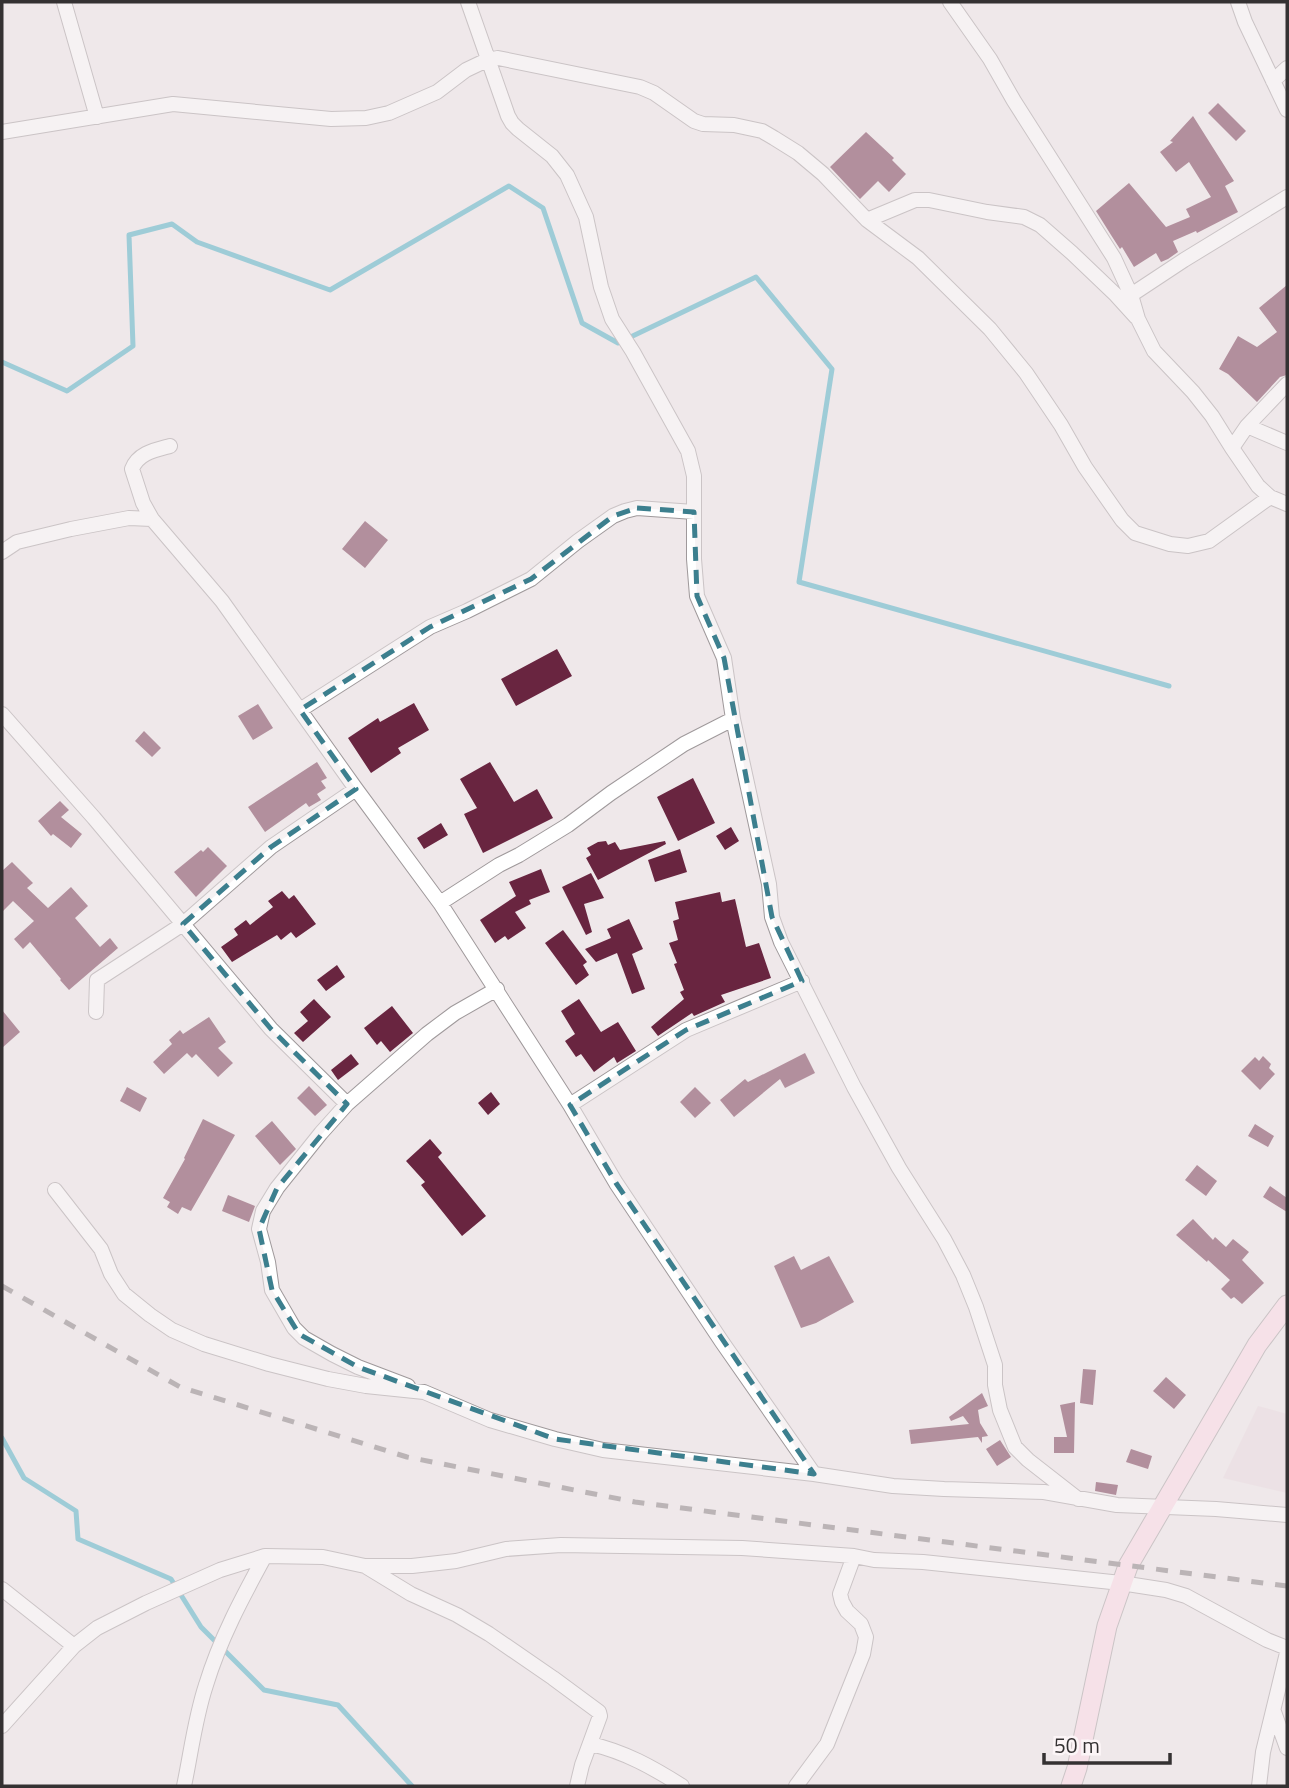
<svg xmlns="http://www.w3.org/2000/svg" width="1289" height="1788" viewBox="0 0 1289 1788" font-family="'Titillium Web',sans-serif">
<rect width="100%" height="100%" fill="#efe8ea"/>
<!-- built -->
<path fill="#e9dadf" d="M 1258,1406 L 1287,1414 L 1287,1493 L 1223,1478 Z"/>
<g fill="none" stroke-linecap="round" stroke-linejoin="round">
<!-- stream -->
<path stroke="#3dabc2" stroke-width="5" d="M 2,362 L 67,391 L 133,346 L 129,235 L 172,224 L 197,242 L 330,290 L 509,186 L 543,208 L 582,323 L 618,343 L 756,277 L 832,369 L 799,582 L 1169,686
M 2,1438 L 24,1478 L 76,1511 L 78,1539 L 171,1579 L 201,1627 L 264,1690 L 338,1705 L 412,1786"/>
</g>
<!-- building -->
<path fill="#692540" d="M 1218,103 L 1246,131 L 1236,141 L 1208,113 Z
M 1193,116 L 1234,181 L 1225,186 L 1238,212 L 1197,233 L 1196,231 L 1173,241 L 1178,252 L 1168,259 L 1161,262 L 1156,253 L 1134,267 L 1122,247 L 1120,249 L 1111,235 L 1096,211 L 1129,183 L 1166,227 L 1190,217 L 1186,209 L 1211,197 L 1189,162 L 1176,172 L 1160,152 L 1173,142 L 1170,141 Z
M 866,132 L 894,158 L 892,160 L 906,174 L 889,192 L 878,181 L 860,199 L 830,167 Z
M 1287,285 L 1287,375 L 1280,377 L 1257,402 L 1228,374 L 1219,369 L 1238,336 L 1257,347 L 1277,332 L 1259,308 Z
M 365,521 L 388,540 L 365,568 L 342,549 Z
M 557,649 L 572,676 L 516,706 L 501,679 Z
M 414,703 L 429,730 L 398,748 L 401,753 L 371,773 L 348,738 L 378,718 L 380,722 Z
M 258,704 L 273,728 L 253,740 L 238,716 Z
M 144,731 L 161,748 L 152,757 L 135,741 Z
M 317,762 L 327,778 L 321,781 L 326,788 L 317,794 L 321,800 L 309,807 L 306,803 L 265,832 L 248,807 Z
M 490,762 L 514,802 L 537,789 L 553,818 L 483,853 L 464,814 L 477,808 L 460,779 Z
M 693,778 L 715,823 L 678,841 L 657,797 Z
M 60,801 L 69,810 L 61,817 L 82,834 L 71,848 L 53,834 L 51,836 L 38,821 Z
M 441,823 L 448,835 L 424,849 L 417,838 Z
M 731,827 L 739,841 L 725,850 L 716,836 Z
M 606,841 L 608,845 L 615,842 L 620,850 L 665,841 L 666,844 L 598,880 L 586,858 L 591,855 L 587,848 L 598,842 Z
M 208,847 L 227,866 L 196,897 L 174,872 L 201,850 L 203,852 Z
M 680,849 L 687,872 L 655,882 L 648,860 Z
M 12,862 L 33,883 L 27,888 L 48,908 L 71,887 L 88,906 L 75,918 L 100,947 L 110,938 L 118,948 L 69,990 L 60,980 L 61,979 L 30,942 L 23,949 L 14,939 L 34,921 L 13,901 L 2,912 L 2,871 Z
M 541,869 L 550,892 L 529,900 L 531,904 L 515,912 L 526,928 L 508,940 L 505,936 L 495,943 L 480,920 L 516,896 L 509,882 Z
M 591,873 L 604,898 L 584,904 L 592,932 L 586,935 L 562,887 Z
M 282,891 L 289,899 L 294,895 L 316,924 L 296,938 L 291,932 L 281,940 L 277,935 L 232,962 L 221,947 L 238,935 L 234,929 L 246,920 L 250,925 L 273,907 L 268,901 Z
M 720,892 L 722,902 L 735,899 L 746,947 L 759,943 L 771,978 L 721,995 L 725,1002 L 694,1016 L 692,1013 L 658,1036 L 651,1027 L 684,999 L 680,992 L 684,990 L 674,964 L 677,963 L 669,943 L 678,940 L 673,921 L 679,919 L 675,902 Z
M 629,919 L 643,949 L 632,954 L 645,989 L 632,994 L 617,953 L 596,962 L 585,949 L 611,938 L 607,929 Z
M 563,930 L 587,962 L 583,965 L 589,975 L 576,985 L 545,943 Z
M 337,965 L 345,977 L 326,991 L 317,980 Z
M 314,999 L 331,1017 L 303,1042 L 294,1033 L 308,1021 L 300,1012 Z
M 579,999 L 601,1032 L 618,1022 L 636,1051 L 617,1063 L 614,1057 L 594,1072 L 581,1054 L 576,1057 L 565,1041 L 575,1034 L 561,1011 Z
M 392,1006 L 413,1033 L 390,1052 L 381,1041 L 377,1045 L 364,1028 Z
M 2,1010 L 20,1032 L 2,1048 Z
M 209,1017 L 226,1042 L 218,1048 L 233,1063 L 218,1077 L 196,1054 L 192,1058 L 187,1053 L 164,1074 L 153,1062 L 172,1044 L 169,1040 L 180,1030 L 183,1034 Z
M 805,1053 L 815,1073 L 785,1088 L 780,1079 L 734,1117 L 720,1100 L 745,1079 L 748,1082 Z
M 351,1054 L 359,1064 L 338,1080 L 331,1070 Z
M 1263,1056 L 1271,1064 L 1269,1068 L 1275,1074 L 1260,1090 L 1241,1071 L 1255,1057 L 1259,1061 Z
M 309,1086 L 327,1105 L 315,1116 L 297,1098 Z
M 127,1087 L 147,1098 L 140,1112 L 120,1101 Z
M 695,1087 L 711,1103 L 695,1118 L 680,1102 Z
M 491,1092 L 500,1104 L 488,1115 L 478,1103 Z
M 203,1119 L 235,1135 L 191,1211 L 182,1207 L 178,1214 L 167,1207 L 170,1202 L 163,1198 L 185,1159 L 184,1158 Z
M 272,1121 L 296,1149 L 280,1165 L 255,1136 Z
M 1255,1124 L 1274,1136 L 1268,1147 L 1248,1136 Z
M 430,1139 L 442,1153 L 438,1157 L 486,1216 L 462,1236 L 421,1185 L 425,1182 L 406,1161 Z
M 1197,1165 L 1217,1181 L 1206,1196 L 1185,1180 Z
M 1270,1186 L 1287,1198 L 1287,1212 L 1263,1197 Z
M 228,1195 L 255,1206 L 249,1222 L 222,1211 Z
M 1193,1219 L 1213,1240 L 1215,1237 L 1226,1247 L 1233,1239 L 1249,1252 L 1242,1260 L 1264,1283 L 1242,1304 L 1234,1297 L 1231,1299 L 1221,1289 L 1230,1280 L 1208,1260 L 1207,1262 L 1176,1235 Z
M 794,1256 L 801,1270 L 829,1256 L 854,1302 L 816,1323 L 801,1328 L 774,1266 Z
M 1083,1369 L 1096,1370 L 1093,1405 L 1080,1403 Z
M 1166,1377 L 1186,1395 L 1174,1409 L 1153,1391 Z
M 982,1393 L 988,1406 L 978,1410 L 980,1423 L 988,1436 L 982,1437 L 982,1443 L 978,1437 L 911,1444 L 909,1430 L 969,1424 L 963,1416 L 951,1421 L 949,1417 Z
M 1075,1402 L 1074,1453 L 1054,1453 L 1054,1437 L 1067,1437 L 1060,1405 Z
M 1000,1440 L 1011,1457 L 997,1466 L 986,1449 Z
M 1131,1449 L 1152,1456 L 1148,1469 L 1126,1462 Z
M 1096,1482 L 1118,1485 L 1116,1495 L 1095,1491 Z"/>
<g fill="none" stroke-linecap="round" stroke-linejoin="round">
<defs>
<path id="street" d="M 64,2 L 97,117
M 468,2 L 508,116 L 512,123 L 518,129 L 552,156 L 567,175 L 586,217 L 601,287 L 612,319 L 633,352 L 688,451 L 694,476 L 694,559 L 697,596 L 724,658 L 733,719 L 769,884 L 772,917 L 781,942 L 854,1087 L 899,1168 L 944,1239 L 963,1275 L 976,1307 L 995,1365 L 995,1385 L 1000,1410 L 1015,1447 L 1028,1460 L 1078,1499
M 950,2 L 990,59 L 1014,101 L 1114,258 L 1131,295 L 1138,319 L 1154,351 L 1193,392 L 1212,416 L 1232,448 L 1258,486 L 1270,497 L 1287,504
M 1238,2 L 1245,22 L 1287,110
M 1273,81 L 1287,68
M 2,132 L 173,104 L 331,119 L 366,118 L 389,113 L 437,92 L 466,70 L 487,60 L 498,58 L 640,87 L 654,93 L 694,121 L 703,124 L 734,125 L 762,131 L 774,138 L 798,153 L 823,174 L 867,220 L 918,258 L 990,329 L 1026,373 L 1061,425 L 1085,467 L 1122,520 L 1135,533 L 1170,544 L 1188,546 L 1209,541 L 1270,497
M 867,220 L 915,200 L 929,200 L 987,212 L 1024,217 L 1040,225 L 1072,253 L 1116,295 L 1136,317
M 1131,295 L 1184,260 L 1287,197
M 1247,426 L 1287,443
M 170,446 C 155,450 138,453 132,469 L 143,503 L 152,519 L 222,601 L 356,789 L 440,903 L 570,1105 L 616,1183 L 722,1342 L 814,1474
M 1232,448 L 1247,426 L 1287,384
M 2,552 L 17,542 L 71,529 L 129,518 L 152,519
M 300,710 L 430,627 L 467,611 L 531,579 L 578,541 L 613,516 L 625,511 L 637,508 L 694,512
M 2,714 L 94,818 L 271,1029 L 347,1104
M 440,903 L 499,865 L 519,855 L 568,825 L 611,793 L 684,744 L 733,719
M 96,1012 L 97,980 L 183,924 L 271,847 L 356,789
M 570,1105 L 686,1030 L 802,981
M 55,1190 L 101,1249 L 111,1274 L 124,1294 L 150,1315 L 172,1330 L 204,1344 L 269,1364 L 328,1379 L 366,1386 L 424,1392 L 490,1420 L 555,1439 L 603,1450 L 814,1474 L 893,1486 L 944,1489 L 1044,1492 L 1117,1505 L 1216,1509 L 1287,1515
M 408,1386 L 358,1367 L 332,1354 L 304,1338 L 294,1328 L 272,1290 L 268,1262 L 259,1229 L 263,1211 L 277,1188 L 321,1133 L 347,1104 L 427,1034 L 455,1013 L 497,989
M 365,1566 L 411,1594 L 457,1615 L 489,1634 L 553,1678 L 599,1712 L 600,1716 L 582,1765 L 577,1786
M 2,1589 L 74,1646
M 1274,1712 L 1287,1748
M 2,1726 L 74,1646 L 97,1628 L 146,1603 L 220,1570 L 265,1556 L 323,1557 L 365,1566 L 412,1566 L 456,1561 L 506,1549 L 561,1545 L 742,1548 L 854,1556 L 874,1560 L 923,1562 L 1121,1583 L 1166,1590 L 1186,1596 L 1267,1640 L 1287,1648
M 591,1744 C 625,1752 652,1767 682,1786
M 184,1786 C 191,1753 195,1718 206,1685 C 220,1639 242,1598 265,1556
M 796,1786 L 827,1744 L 863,1654 L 866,1637 L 861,1624 L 847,1611 L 842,1602 L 840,1594 L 854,1556
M 1259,1786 L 1263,1752 L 1287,1653"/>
<path id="secondary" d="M 1071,1786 L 1077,1768 L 1107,1626 L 1128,1566 L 1257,1345 L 1287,1305"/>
</defs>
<!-- street casing -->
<use href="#street" stroke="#9f999b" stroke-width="16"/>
<!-- secondary casing -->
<use href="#secondary" stroke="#9f999b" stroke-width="21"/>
<!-- street -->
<use href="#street" stroke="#fff" stroke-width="14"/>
<!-- secondary -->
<use href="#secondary" stroke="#ffdae7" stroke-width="19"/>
<!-- rail -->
<path stroke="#7c7779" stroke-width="5" stroke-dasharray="12 12" stroke-linecap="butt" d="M 2,1286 L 180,1387 L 407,1457 L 635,1502 L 1287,1586"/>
</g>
<!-- marked area -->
<path d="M0 0H1289V1788H0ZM 637,508 L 694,512 L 697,596 L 724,658 L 772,917 L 802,981 L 686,1030 L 570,1105 L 616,1183 L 814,1474 L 555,1439 L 358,1367 L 299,1334 L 272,1290 L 259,1229 L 277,1188 L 347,1104 L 271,1029 L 183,924 L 271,847 L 356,789 L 300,710 L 430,627 L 531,579 L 613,516 Z" fill="#efe8ea" fill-opacity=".55" fill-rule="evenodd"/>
<path fill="none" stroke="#3c7f8e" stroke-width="5" stroke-dasharray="14 9" stroke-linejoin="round" d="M 637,508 L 694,512 L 697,596 L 724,658 L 772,917 L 802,981 L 686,1030 L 570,1105 L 616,1183 L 814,1474 L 555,1439 L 358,1367 L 299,1334 L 272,1290 L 259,1229 L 277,1188 L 347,1104 L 271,1029 L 183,924 L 271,847 L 356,789 L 300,710 L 430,627 L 531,579 L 613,516 Z"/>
<!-- border -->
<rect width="1289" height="1788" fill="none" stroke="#343132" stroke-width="7"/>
<!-- scale -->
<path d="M1044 1753v10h126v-10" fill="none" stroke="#343132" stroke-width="3.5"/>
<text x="1054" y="1753" font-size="21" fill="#343132" stroke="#fcf5f7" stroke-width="5" paint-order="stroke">50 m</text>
</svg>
